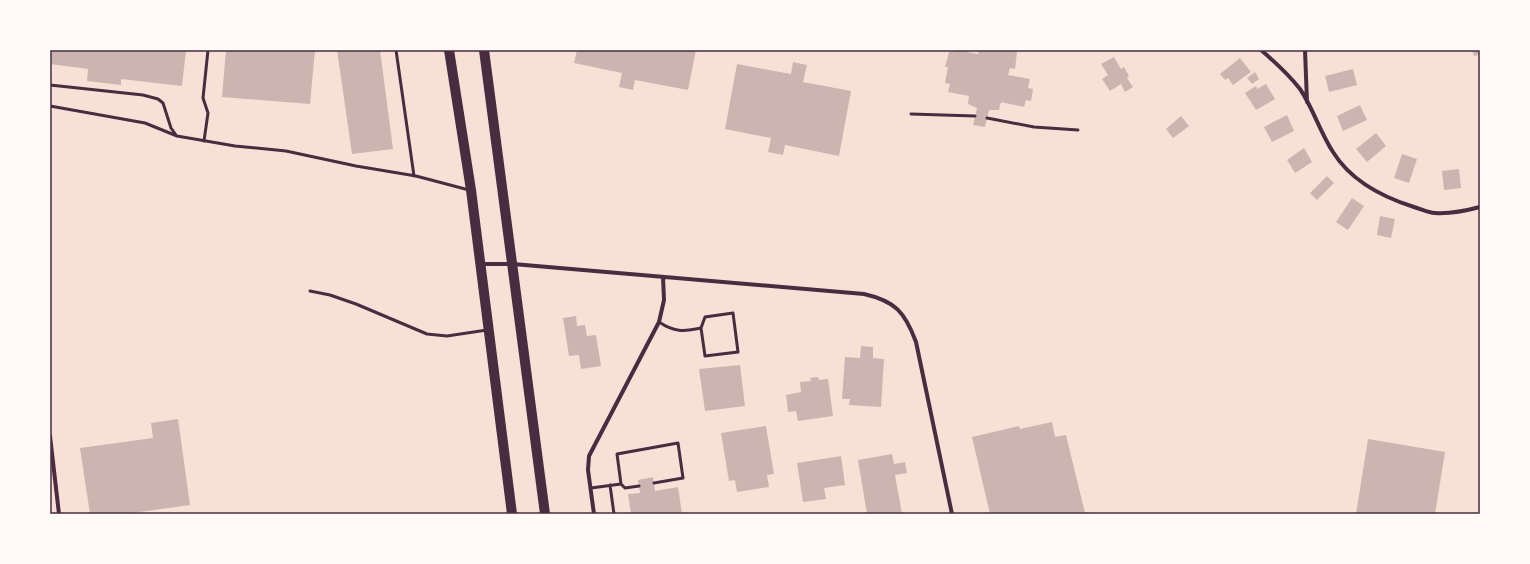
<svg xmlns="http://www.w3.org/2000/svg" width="1530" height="564" viewBox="0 0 1530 564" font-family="Signika,sans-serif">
<rect width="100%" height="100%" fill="#f7e1d7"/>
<!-- building -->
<path fill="#ccb4b1" d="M 50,50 L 186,50 L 182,86 L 121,79 L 121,85 L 87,81 L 88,69 L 50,64 Z
M 226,50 L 315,50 L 310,104 L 222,97 Z
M 337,50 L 380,50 L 393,149 L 352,154 Z
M 577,50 L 696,50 L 688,90 L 635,80 L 633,90 L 619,87 L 622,73 L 574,63 Z
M 956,50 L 978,54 L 979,50 L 1015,50 L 1015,52 L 1017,52 L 1015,69 L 1010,68 L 1008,75 L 1030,79 L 1028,88 L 1033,89 L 1031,101 L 1026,100 L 1024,107 L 1001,102 L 999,110 L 989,110 L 985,127 L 973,125 L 977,108 L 968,104 L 969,96 L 948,92 L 950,84 L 945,83 L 948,67 L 945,67 L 949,52 L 956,52 Z
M 1472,50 L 1480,50 L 1480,55 L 1474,56 Z
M 1114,57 L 1121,69 L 1124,67 L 1129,76 L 1127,78 L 1133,87 L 1125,92 L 1121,84 L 1110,91 L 1102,79 L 1108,75 L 1101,64 Z
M 1240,58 L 1251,72 L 1233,85 L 1228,78 L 1225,80 L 1220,74 Z
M 793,62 L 807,65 L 803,82 L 851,91 L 839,156 L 785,145 L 783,155 L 768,152 L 771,138 L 725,129 L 737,64 L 791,74 Z
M 1353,69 L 1357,85 L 1329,92 L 1325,76 Z
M 1255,72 L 1259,79 L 1252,84 L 1247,78 Z
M 1266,84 L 1275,99 L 1256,110 L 1245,93 L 1256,86 L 1257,89 Z
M 1360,105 L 1367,120 L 1343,131 L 1337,116 Z
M 1287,115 L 1294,131 L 1272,142 L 1264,127 Z
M 1181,116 L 1189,126 L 1173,138 L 1166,129 Z
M 1376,133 L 1386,146 L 1367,162 L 1356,149 Z
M 1304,148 L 1312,162 L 1295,173 L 1287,160 Z
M 1402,154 L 1417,159 L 1409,183 L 1394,178 Z
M 1459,169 L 1461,188 L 1444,190 L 1442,171 Z
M 1327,176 L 1334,183 L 1317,200 L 1310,193 Z
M 1352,198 L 1364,206 L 1348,230 L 1336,222 Z
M 1380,216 L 1395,219 L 1391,238 L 1377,235 Z
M 576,316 L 577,326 L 585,325 L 587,336 L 596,335 L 601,366 L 581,369 L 579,355 L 569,356 L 563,318 Z
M 861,346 L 873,347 L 873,358 L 884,359 L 881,407 L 849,405 L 850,399 L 842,399 L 845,357 L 860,358 Z
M 740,365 L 745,406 L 705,411 L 699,369 Z
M 818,377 L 819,380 L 828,379 L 833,416 L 798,421 L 796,411 L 788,412 L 786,395 L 801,392 L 800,382 L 811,381 L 810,378 Z
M 178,419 L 190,505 L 125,514 L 90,514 L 80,448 L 153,438 L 151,423 Z
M 1052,422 L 1055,437 L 1066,435 L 1085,513 L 1089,512 L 1089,514 L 990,514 L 972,437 L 1019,426 L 1020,429 Z
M 766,426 L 774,474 L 767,475 L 769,487 L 737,492 L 735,480 L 729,481 L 721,433 Z
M 1368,439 L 1445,452 L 1435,514 L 1356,514 Z
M 892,454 L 894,464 L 905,462 L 907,473 L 895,475 L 902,514 L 867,514 L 858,460 Z
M 841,456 L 845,485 L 824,488 L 826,499 L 803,502 L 797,463 Z
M 653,477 L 655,491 L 678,487 L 682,514 L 631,514 L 628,494 L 640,493 L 638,480 Z"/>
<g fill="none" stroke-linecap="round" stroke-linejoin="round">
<!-- service -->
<path stroke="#4a2c40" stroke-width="3" d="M 396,50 L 414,176
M 50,85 L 143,95 L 158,99 L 163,103 L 171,128 L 176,135
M 50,106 L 145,123 L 177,136 L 235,146 L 286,151 L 356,166 L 416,176 L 469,190
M 911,114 L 975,116
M 987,118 L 1034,127 L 1078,130
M 204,141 L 208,113 L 203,98 L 208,50
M 310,291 L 330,295 L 356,304 L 427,334 L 447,336 L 487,330
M 733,313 L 738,352 L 705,356 L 701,328 L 705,317 Z
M 659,322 C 674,332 683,332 701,328
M 621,484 L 625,488 L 639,486
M 610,485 L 614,514
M 591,488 L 621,484 L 617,454 L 678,443 L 683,478 L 654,483"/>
<!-- minor -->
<path stroke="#4a2c40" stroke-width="4" d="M 1261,50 C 1275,62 1289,75 1300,89 C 1313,108 1320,132 1333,152 C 1351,181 1382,197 1414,207 C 1421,209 1428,213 1435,213 C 1450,214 1465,211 1480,207
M 1305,50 L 1307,102
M 481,264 L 513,264 L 864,294 C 895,301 905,312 916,342 L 952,514
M 50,436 L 59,514
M 594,514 L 588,470 L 589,456 L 659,322 L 664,300 L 663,277"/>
<!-- primary -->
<path stroke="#4a2c40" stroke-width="10" d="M 449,50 L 471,190 L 512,514
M 484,50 L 545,514"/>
</g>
<!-- border -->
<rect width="1530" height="564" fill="none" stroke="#fffaf5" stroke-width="102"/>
<rect x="51" y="51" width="1428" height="462" fill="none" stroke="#4a2c40" stroke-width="1.5"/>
</svg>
